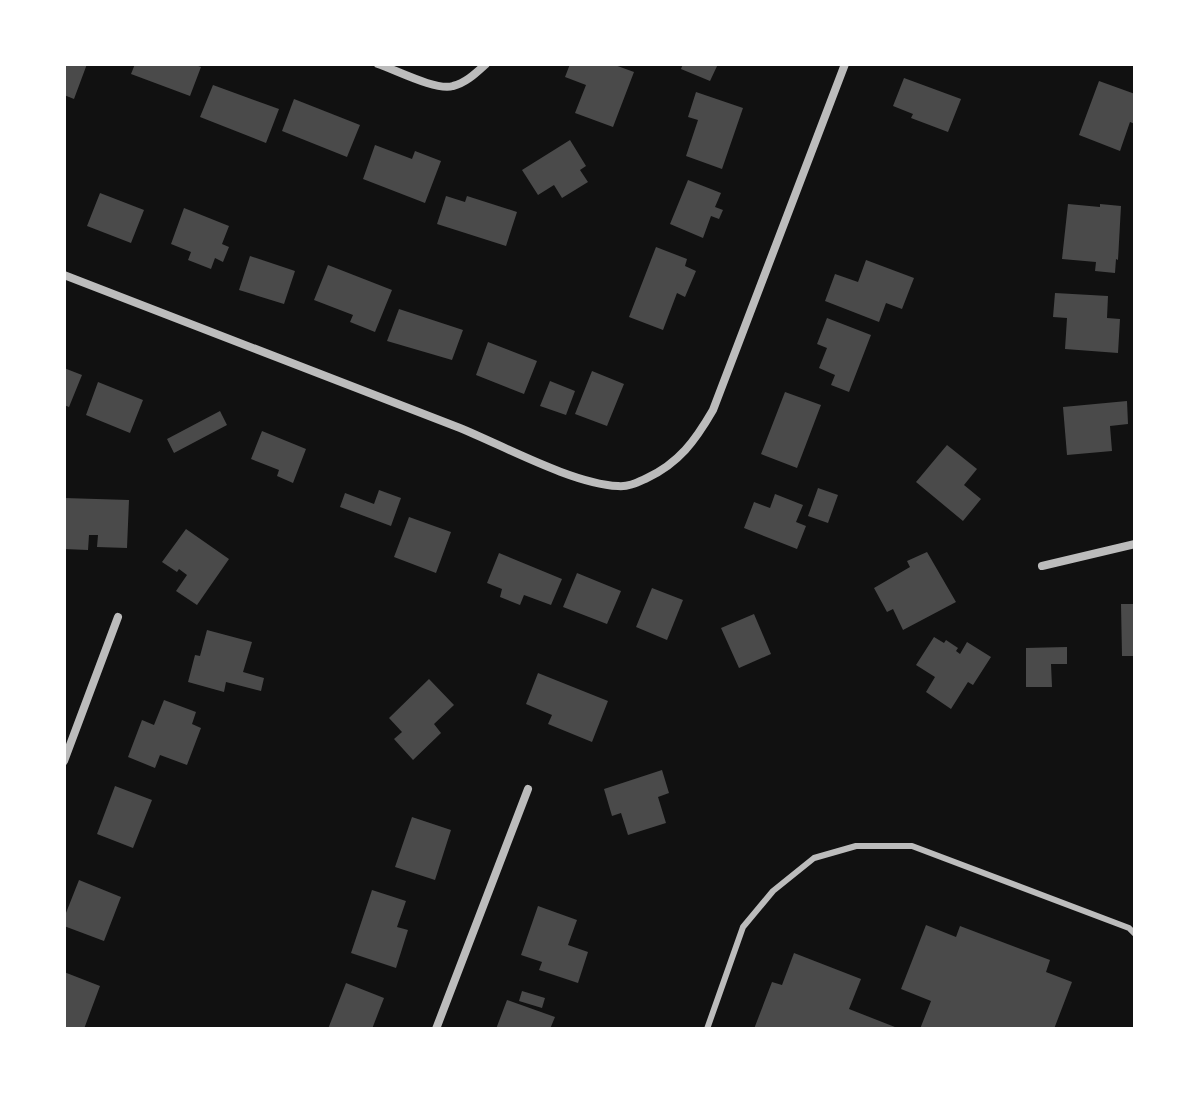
<svg xmlns="http://www.w3.org/2000/svg" width="1199" height="1093" viewBox="0 0 1199 1093" font-family="'DM Sans',sans-serif">
<rect width="100%" height="100%" fill="#111"/>
<!-- building -->
<path fill="#4a4a4a" d="M 64,64 L 87,64 L 74,99 L 64,95 Z
M 135,64 L 193,64 L 201,67 L 190,96 L 131,74 Z
M 570,64 L 612,64 L 634,72 L 613,127 L 575,113 L 586,85 L 565,77 Z
M 683,64 L 718,64 L 710,81 L 681,69 Z
M 904,78 L 961,99 L 948,132 L 911,118 L 913,114 L 893,106 Z
M 1099,81 L 1135,94 L 1135,124 L 1130,122 L 1120,151 L 1079,135 Z
M 213,85 L 279,109 L 266,143 L 200,117 Z
M 696,92 L 743,108 L 722,169 L 686,156 L 698,120 L 688,117 Z
M 294,99 L 360,125 L 347,157 L 282,131 Z
M 570,140 L 586,166 L 580,170 L 588,182 L 562,198 L 554,185 L 538,195 L 522,170 Z
M 375,145 L 412,159 L 415,151 L 441,161 L 425,203 L 363,179 Z
M 688,180 L 721,193 L 715,207 L 723,210 L 719,219 L 711,216 L 703,238 L 670,224 Z
M 100,193 L 144,210 L 131,243 L 87,226 Z
M 446,196 L 465,202 L 467,196 L 517,212 L 506,246 L 437,224 Z
M 1068,204 L 1100,207 L 1100,204 L 1121,206 L 1118,260 L 1116,259 L 1115,273 L 1095,271 L 1096,262 L 1062,259 Z
M 184,208 L 229,226 L 222,244 L 229,247 L 223,262 L 215,258 L 211,269 L 188,260 L 191,252 L 171,244 Z
M 656,247 L 687,259 L 685,266 L 696,271 L 685,297 L 677,293 L 663,330 L 629,317 Z
M 250,256 L 295,271 L 284,304 L 239,290 Z
M 866,260 L 914,278 L 902,309 L 886,303 L 879,322 L 825,301 L 835,274 L 858,282 Z
M 328,265 L 392,290 L 375,332 L 350,322 L 353,315 L 314,300 Z
M 1055,293 L 1108,296 L 1107,318 L 1120,319 L 1118,353 L 1065,349 L 1067,318 L 1053,317 Z
M 399,309 L 463,330 L 452,360 L 387,341 Z
M 827,318 L 871,335 L 849,392 L 831,385 L 835,375 L 819,368 L 827,348 L 817,344 Z
M 488,342 L 537,361 L 524,394 L 476,375 Z
M 64,368 L 82,375 L 69,407 L 64,405 Z
M 592,371 L 624,384 L 607,426 L 575,414 Z
M 550,381 L 575,391 L 566,415 L 540,406 Z
M 98,382 L 143,400 L 130,433 L 86,415 Z
M 785,392 L 821,405 L 797,468 L 761,454 Z
M 1127,401 L 1128,424 L 1110,426 L 1112,451 L 1067,455 L 1063,407 Z
M 220,411 L 227,425 L 174,453 L 167,439 Z
M 262,431 L 306,449 L 293,483 L 277,476 L 279,470 L 251,459 Z
M 947,445 L 977,469 L 964,485 L 981,499 L 963,521 L 916,482 Z
M 818,488 L 838,495 L 828,523 L 808,516 Z
M 379,490 L 401,498 L 391,526 L 340,507 L 345,493 L 374,504 Z
M 775,494 L 803,505 L 796,522 L 806,526 L 797,549 L 744,528 L 754,502 L 770,508 Z
M 64,498 L 129,500 L 127,548 L 97,547 L 98,535 L 89,535 L 88,550 L 64,549 Z
M 409,517 L 451,532 L 436,573 L 394,557 Z
M 186,529 L 229,559 L 197,605 L 176,591 L 187,575 L 179,569 L 177,572 L 162,562 Z
M 927,552 L 956,602 L 903,630 L 893,609 L 887,612 L 874,588 L 910,567 L 907,561 Z
M 499,553 L 562,579 L 551,605 L 524,595 L 520,605 L 500,597 L 502,589 L 487,583 Z
M 577,573 L 621,591 L 607,624 L 563,607 Z
M 652,588 L 683,600 L 667,640 L 636,627 Z
M 1121,604 L 1135,604 L 1135,656 L 1122,656 Z
M 754,614 L 771,654 L 739,668 L 721,628 Z
M 207,630 L 252,642 L 243,672 L 264,678 L 261,691 L 226,682 L 224,692 L 188,682 L 195,655 L 200,656 Z
M 934,637 L 944,643 L 946,640 L 958,648 L 956,651 L 960,654 L 967,642 L 991,657 L 973,685 L 968,682 L 951,709 L 926,692 L 935,677 L 916,665 Z
M 1067,647 L 1067,664 L 1051,664 L 1052,687 L 1026,687 L 1026,648 Z
M 538,673 L 608,701 L 592,742 L 548,724 L 552,715 L 526,704 Z
M 429,679 L 454,705 L 434,724 L 441,733 L 413,760 L 394,739 L 402,732 L 389,718 Z
M 164,700 L 196,712 L 192,724 L 201,728 L 187,765 L 160,755 L 155,768 L 128,757 L 142,720 L 154,725 Z
M 662,770 L 669,793 L 658,797 L 666,823 L 628,835 L 621,813 L 612,816 L 604,789 Z
M 115,786 L 152,800 L 133,848 L 97,834 Z
M 412,817 L 451,830 L 435,880 L 395,867 Z
M 79,880 L 121,897 L 104,941 L 64,926 L 64,918 Z
M 372,890 L 406,901 L 397,927 L 408,930 L 396,968 L 351,953 Z
M 538,906 L 577,920 L 568,945 L 588,952 L 578,983 L 539,970 L 542,962 L 521,955 Z
M 926,925 L 956,937 L 960,926 L 1050,960 L 1046,972 L 1072,982 L 1054,1029 L 920,1029 L 931,1001 L 901,989 Z
M 794,953 L 861,979 L 849,1009 L 900,1029 L 754,1029 L 772,982 L 782,985 Z
M 64,972 L 100,986 L 84,1029 L 64,1029 Z
M 346,983 L 384,998 L 372,1029 L 328,1029 Z
M 522,991 L 545,998 L 542,1008 L 519,1001 Z
M 507,1000 L 555,1017 L 550,1029 L 496,1029 Z"/>
<g fill="none" stroke-linecap="round" stroke-linejoin="round">
<!-- service -->
<path stroke="#bcbcbc" stroke-width="6" d="M 707,1029 L 743,927 L 773,891 L 814,858 L 856,846 L 912,846 L 1129,928 L 1135,934"/>
<!-- minor -->
<path stroke="#bcbcbc" stroke-width="8" d="M 378,64 C 396,70 436,91 453,86 C 466,83 476,73 486,64
M 64,275 C 196,326 328,377 460,428 C 504,446 573,484 618,486 C 629,487 638,482 647,478 C 679,463 695,441 713,410 L 845,64
M 1042,566 L 1135,544
M 64,761 L 118,617
M 436,1029 L 528,789"/>
</g>
<!-- border -->
<rect width="1199" height="1093" fill="none" stroke="#ffffff" stroke-width="132"/>
</svg>
